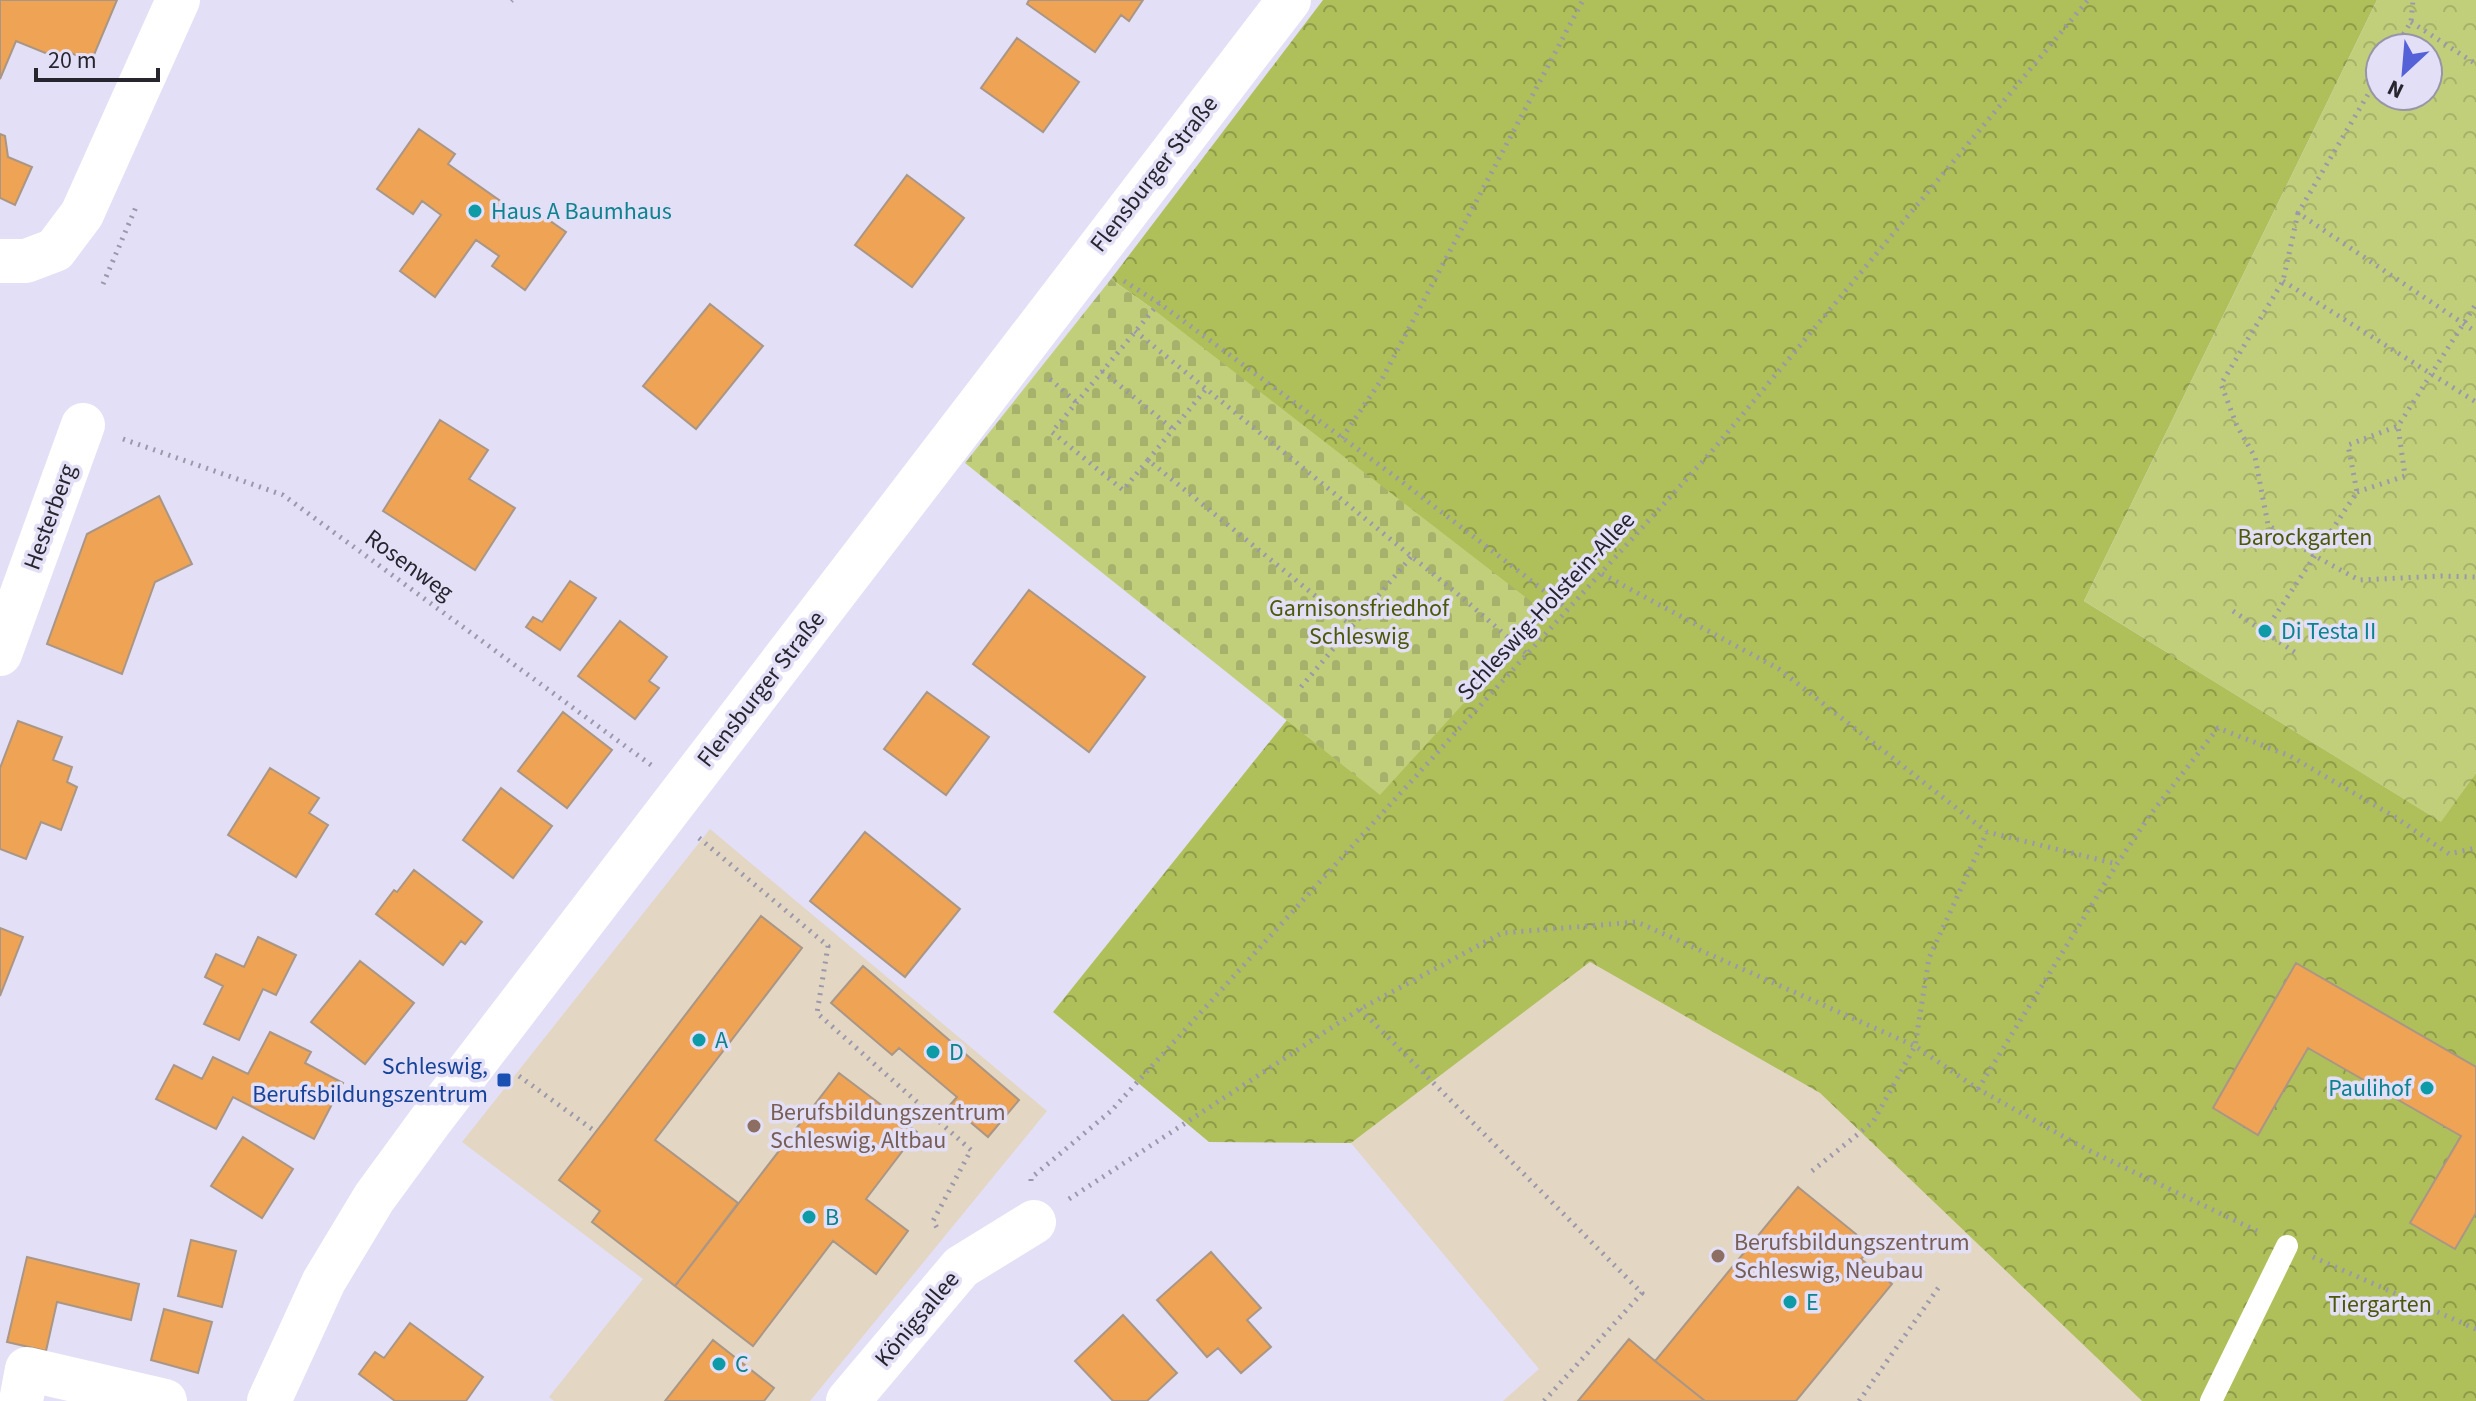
<svg xmlns="http://www.w3.org/2000/svg" width="2476" height="1401" viewBox="0 0 2476 1401" font-family="'Source Sans 3',sans-serif">
<defs>
<pattern id="forest-crowns" width="20" height="18" patternUnits="userSpaceOnUse" patternTransform="scale(2)"><rect width="20" height="18" fill="#afbf59"/><path d="M2 6a3 3 0 1 1 6 0M12 15a3 3 0 1 1 6 0" fill="none" stroke="#8e9b4a"/></pattern>
<pattern id="cemetery-stones" width="16" height="16" patternUnits="userSpaceOnUse" patternTransform="scale(2)"><rect width="16" height="16" fill="#c1cf7b"/><path d="M2 7V4a2 2 0 0 1 4 0v3zM10 15v-3a2 2 0 0 1 4 0v3z" fill="#a6b26b"/></pattern>
<pattern id="park-crowns" width="20" height="18" patternUnits="userSpaceOnUse" patternTransform="scale(2)"><rect width="20" height="18" fill="#c1cf7b"/><path d="M2 6a3 3 0 1 1 6 0M12 15a3 3 0 1 1 6 0" fill="none" stroke="#a6b26b"/></pattern>
</defs>
<rect width="100%" height="100%" fill="#e2dff7"/>
<!-- education -->
<path fill="#e3d7c3" d="M 710,829 L 1047,1111 L 810,1401 L 554,1401 L 549,1397 L 643,1279 L 462,1142 Z
M 1590,962 L 1820,1093 L 2142,1401 L 1503,1401 L 1539,1369 L 1351,1143 Z"/>
<!-- forest -->
<path fill="url(#forest-crowns)" d="M 1323,0 L 2377,0 L 2084,601 L 2440,821 L 2476,773 L 2476,1401 L 2142,1401 L 1820,1093 L 1590,962 L 1351,1143 L 1209,1142 L 1053,1012 L 1287,720 L 1380,794 L 1153,309 L 1111,279 Z"/>
<!-- cemetery -->
<path fill="url(#cemetery-stones)" d="M 1111,279 L 1153,309 L 1546,613 L 1380,795 L 965,463 Z"/>
<!-- park -->
<path fill="url(#park-crowns)" fill-rule="evenodd" d="M 2377,0 L 2476,0 L 2476,773 L 2441,822 L 2084,601 ZM 2380,48 L 2428,48 L 2428,96 L 2380,96 Z"/>
<!-- building -->
<path fill="#eea355" stroke="#a99686" stroke-width="2" d="M 0,0 L 117,0 L 91,62 L 69,52 L 65,61 L 16,41 L 0,79 Z
M 1029,0 L 1143,0 L 1129,21 L 1121,15 L 1095,52 L 1027,4 Z
M 1017,38 L 1079,82 L 1043,132 L 981,88 Z
M 419,129 L 455,154 L 448,164 L 526,219 L 533,209 L 566,232 L 525,290 L 492,266 L 499,256 L 476,240 L 435,297 L 400,271 L 441,215 L 422,201 L 413,214 L 377,189 Z
M 0,134 L 5,136 L 8,157 L 32,167 L 15,205 L 0,198 Z
M 907,175 L 964,218 L 912,287 L 855,245 Z
M 710,304 L 763,346 L 696,429 L 643,386 Z
M 440,420 L 488,450 L 469,479 L 515,508 L 475,570 L 383,511 Z
M 159,496 L 192,564 L 155,582 L 122,674 L 47,644 L 87,534 Z
M 570,581 L 596,598 L 560,650 L 526,627 L 533,617 L 542,622 Z
M 1029,590 L 1145,677 L 1089,752 L 973,664 Z
M 620,621 L 667,657 L 649,681 L 659,688 L 635,719 L 578,676 Z
M 927,692 L 989,737 L 946,795 L 884,749 Z
M 563,712 L 612,750 L 567,808 L 518,771 Z
M 18,721 L 62,737 L 53,760 L 72,767 L 67,782 L 77,787 L 61,830 L 41,822 L 26,859 L 0,849 L 0,768 Z
M 270,768 L 319,798 L 309,813 L 328,825 L 296,877 L 228,835 Z
M 501,788 L 552,826 L 513,878 L 463,840 Z
M 865,832 L 960,909 L 905,977 L 810,901 Z
M 414,870 L 482,922 L 465,944 L 461,941 L 443,965 L 376,914 L 394,890 L 397,892 Z
M 761,916 L 802,948 L 655,1140 L 738,1203 L 675,1286 L 592,1222 L 600,1211 L 559,1180 Z
M 0,928 L 23,937 L 0,996 Z
M 258,937 L 296,955 L 276,995 L 263,989 L 239,1040 L 204,1024 L 223,986 L 205,977 L 216,954 L 244,967 Z
M 360,961 L 414,1003 L 365,1064 L 311,1022 Z
M 2296,963 L 2476,1067 L 2476,1213 L 2455,1249 L 2410,1223 L 2461,1136 L 2308,1048 L 2258,1135 L 2213,1108 Z
M 863,966 L 1019,1100 L 988,1137 L 950,1105 L 957,1097 L 899,1048 L 892,1055 L 831,1003 Z
M 270,1032 L 311,1052 L 305,1063 L 343,1083 L 314,1139 L 233,1097 L 216,1129 L 156,1099 L 174,1065 L 202,1079 L 213,1057 L 248,1074 Z
M 839,1073 L 917,1132 L 866,1199 L 908,1231 L 876,1274 L 833,1241 L 753,1346 L 675,1286 Z
M 243,1137 L 293,1169 L 262,1218 L 211,1186 Z
M 1798,1187 L 1872,1247 L 1861,1259 L 1892,1284 L 1796,1401 L 1705,1401 L 1655,1361 Z
M 191,1240 L 236,1251 L 222,1307 L 178,1296 Z
M 1211,1252 L 1261,1308 L 1247,1320 L 1271,1347 L 1241,1373 L 1218,1348 L 1207,1357 L 1157,1300 Z
M 27,1257 L 139,1284 L 131,1320 L 57,1302 L 46,1351 L 7,1342 Z
M 164,1309 L 212,1322 L 198,1373 L 151,1360 Z
M 1123,1315 L 1177,1373 L 1147,1401 L 1113,1401 L 1075,1361 Z
M 410,1323 L 483,1377 L 466,1401 L 395,1401 L 359,1374 L 375,1352 L 384,1358 Z
M 1629,1339 L 1655,1361 L 1705,1401 L 1578,1401 Z
M 713,1340 L 774,1388 L 764,1401 L 665,1401 Z"/>
<g fill="none" stroke-linecap="round" stroke-linejoin="round">
<!-- path -->
<path stroke="#9b98ab" stroke-width="5" stroke-dasharray="2 6" stroke-linecap="butt" d="M 511,1 L 512,0
M 2411,22 L 2476,64
M 2395,48 L 2411,22 L 2413,0
M 2380,74 L 2298,213 L 2476,332
M 2298,213 L 2283,281 L 2221,384 L 2237,426 L 2255,457 L 2268,525 L 2315,556 L 2359,580 L 2442,576 L 2476,577
M 1124,281 L 1159,303 L 1397,478 L 1568,609
M 2283,281 L 2476,402
M 103,284 L 136,207
M 1159,303 L 1052,432 L 1123,490 L 1148,460 L 1351,625
M 1135,331 L 1465,600 L 1527,654
M 1102,371 L 1174,430
M 1050,379 L 1076,402
M 1342,438 L 1382,379 L 1583,0
M 123,439 L 283,495 L 651,765
M 1148,460 L 1206,389
M 2357,492 L 2405,476 L 2398,426
M 1602,574 L 1779,669 L 1987,832 L 2117,864
M 2233,611 L 2299,655
M 2265,631 L 2357,492 L 2348,445 L 2398,426 L 2476,304
M 1301,687 L 1411,557
M 699,838 L 828,946 L 817,1013 L 971,1150 L 933,1221 L 939,1231
M 1360,1009 L 1642,1293 L 1544,1401
M 519,1076 L 596,1132
M 1978,1089 L 2117,864 L 2150,815 L 2218,728 L 2290,756 L 2395,817 L 2449,854 L 2476,848
M 1812,1171 L 1873,1122 L 1915,1046 L 1929,958 L 1987,832
M 1031,1181 L 1031,1178 L 1111,1111 L 1712,451 L 2088,0
M 1069,1199 L 1360,1009 L 1502,933 L 1637,922 L 1915,1046 L 1978,1089 L 2086,1149 L 2261,1233
M 2313,1257 L 2476,1329
M 1859,1401 L 1941,1284"/>
<!-- lane -->
<path stroke="#fff" stroke-width="22" d="M 2211,1401 L 2287,1246"/>
<!-- street -->
<path stroke="#fff" stroke-width="44" d="M 0,261 L 26,261 L 55,250 L 82,214 L 178,0
M 0,654 L 83,425
M 21,1401 L 27,1369 L 165,1401
M 848,1401 L 961,1267 L 1034,1222"/>
<!-- secondary -->
<path stroke="#fff" stroke-width="44" d="M 269,1401 L 324,1281 L 374,1198 L 431,1120 L 1289,0"/>
</g>
<!-- markers -->
<g fill="#0f9aa8" stroke="#e2dff7" stroke-width="3">
<circle cx="475" cy="211" r="8"/>
<circle cx="2265" cy="631" r="8"/>
<circle cx="699" cy="1040" r="8"/>
<circle cx="933" cy="1052" r="8"/>
<circle cx="2427" cy="1088" r="8"/>
<circle cx="809" cy="1217" r="8"/>
<circle cx="1790" cy="1302" r="8"/>
<circle cx="719" cy="1364" r="8"/>
</g>
<rect fill="#1a4fb4" stroke="#e2dff7" stroke-width="3" x="496" y="1072" width="16" height="16" rx="4"/>
<g fill="#8d6e63" stroke="#e2dff7" stroke-width="3">
<circle cx="754" cy="1126" r="8"/>
<circle cx="1718" cy="1256" r="8"/>
</g>
<g text-anchor="middle" dominant-baseline="central" stroke-width="7" stroke-linejoin="round" paint-order="stroke">
<!-- street labels -->
<g font-size="24" fill="#27262f" stroke="#e2dff7">
<text transform="translate(1154 174) rotate(-52)">Flensburger Straße</text>
<text transform="translate(50 517) rotate(-70)">Hesterberg</text>
<text transform="translate(409 565) rotate(36)">Rosenweg</text>
<text transform="translate(1546 606) rotate(-47)">Schleswig-Holstein-Allee</text>
<text transform="translate(761 689) rotate(-52)">Flensburger Straße</text>
<text transform="translate(917 1319) rotate(-50)">Königsallee</text>
</g>
<!-- culture labels -->
<g font-size="24" fill="#0d838f" stroke="#e2dff7" text-anchor="start">
<text x="491" y="211">Haus A Baumhaus</text>
<text x="2281" y="631">Di Testa II</text>
<text x="715" y="1040">A</text>
<text x="949" y="1052">D</text>
<text x="2411" y="1088" text-anchor="end">Paulihof</text>
<text x="825" y="1217">B</text>
<text x="1806" y="1302">E</text>
<text x="735" y="1364">C</text>
</g>
<!-- park labels -->
<g font-size="24" fill="#4e580a" stroke="#e2dff7">
<text x="2305" y="537">Barockgarten</text>
<text x="1359" y="608">Garnisonsfriedhof<tspan x="1359" dy="28">Schleswig</tspan></text>
<text x="2380" y="1304">Tiergarten</text>
</g>
<!-- transit labels -->
<g font-size="24" fill="#164399" stroke="#e2dff7" text-anchor="end">
<text x="488" y="1066">Schleswig,<tspan x="488" dy="28">Berufsbildungszentrum</tspan></text>
</g>
<!-- education labels -->
<g font-size="24" fill="#785e54" stroke="#e2dff7" text-anchor="start">
<text x="770" y="1112">Berufsbildungszentrum<tspan x="770" dy="28">Schleswig, Altbau</tspan></text>
<text x="1734" y="1242">Berufsbildungszentrum<tspan x="1734" dy="28">Schleswig, Neubau</tspan></text>
</g>
</g>
<!-- north arrow -->
<g transform="translate(2404 72) rotate(206)"><circle r="38" fill="#e2dff7" stroke="#9795a7" stroke-width="2"/>
<path d="M0-6L14 30L0 20L-14 30Z" fill="#5561d7"/>
<text y="-12" font-size="22" font-weight="bold" text-anchor="middle" fill="#27262f">N</text>
</g>
<!-- scale -->
<path d="M36 68v12h122v-12" fill="none" stroke="#27262f" stroke-width="4"/>
<text x="48" y="68" font-size="24" fill="#27262f" stroke="#e2dff7" stroke-width="6" paint-order="stroke">20 m</text>
</svg>
